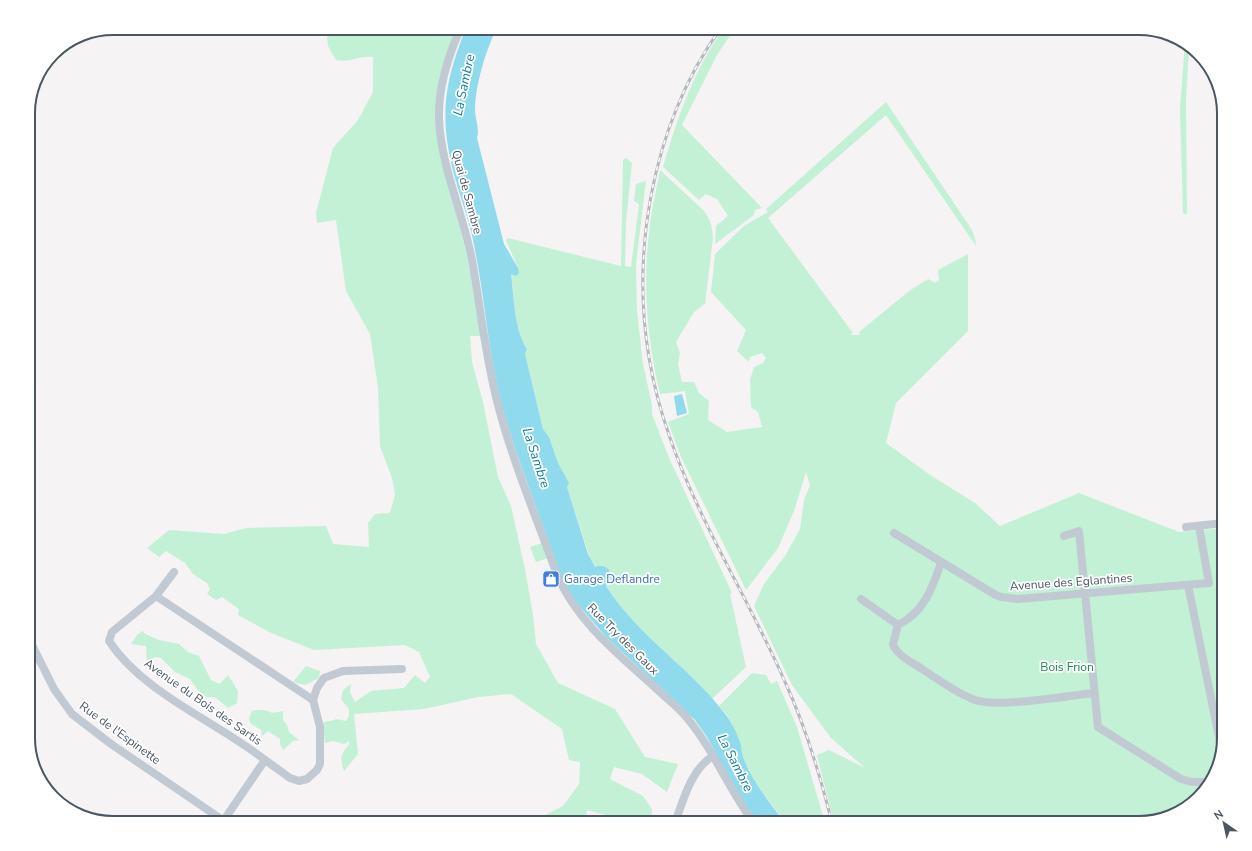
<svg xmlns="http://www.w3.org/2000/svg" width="1252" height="851" viewBox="0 0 1252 851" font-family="'Nunito Sans',sans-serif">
<rect width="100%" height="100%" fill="#f5f3f3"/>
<!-- green -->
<path fill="#c3f1d5" d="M 326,28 L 457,28 L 437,103 L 456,212 L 467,256 L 481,336 L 470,336 L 472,362 L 483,402 L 498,477 L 511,506 L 525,569 L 533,615 L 536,644 L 558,683 L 615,709 L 645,757 L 678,764 L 667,792 L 642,774 L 614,767 L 610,779 L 643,796 L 652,809 L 651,823 L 621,823 L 617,818 L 587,810 L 585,823 L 529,823 L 563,806 L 579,784 L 580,762 L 569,760 L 562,729 L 511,694 L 478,697 L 424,709 L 354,714 L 358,754 L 344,771 C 340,759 340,754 349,745 L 349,741 L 344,744 L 333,741 L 325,743 L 323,723 C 327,720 331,722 336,719 L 346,721 L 349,716 L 349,709 L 341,699 L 343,690 L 351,684 L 350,692 L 355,702 L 371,691 L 404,688 L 415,675 L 425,683 L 430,677 L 419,652 L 405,645 L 314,650 L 271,633 L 238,615 L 239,609 L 222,597 L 216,600 L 207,594 L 210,589 L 207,583 L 193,574 L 185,563 L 166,551 L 159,557 L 147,548 L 169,530 L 224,534 L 246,528 L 326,526 L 333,544 L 369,547 L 368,523 L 375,514 L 390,513 L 395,495 L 392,478 L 380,446 L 378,387 L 370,334 L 346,291 L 336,220 L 317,223 L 316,213 L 333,148 L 358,120 L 373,92 L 373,57 C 360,55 349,63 336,60 L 328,46 Z
M 724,28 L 735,28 L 717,55 L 682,125 L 762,208 L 755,210 L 754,215 L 715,244 L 716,226 L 728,216 L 717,199 L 706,194 L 699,200 L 663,167 C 677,119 694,69 724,28 Z
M 1185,42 L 1189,46 L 1186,100 L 1187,215 L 1183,213 L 1180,109 Z
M 886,102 L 972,230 L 975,238 L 976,246 L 886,115 L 768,218 L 853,333 L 850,335 L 860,335 L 859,332 L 909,291 L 928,279 L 935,283 L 939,280 L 938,270 L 968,254 L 968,331 L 896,403 L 886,443 L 930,475 L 975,503 L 1000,526 L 1079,493 L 1179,532 L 1224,528 L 1224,738 L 1210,785 L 1177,814 L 1139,823 L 834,823 L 817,755 L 829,750 L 865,768 L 831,738 L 792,685 L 754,606 L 764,584 L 785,556 L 800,529 L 804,500 L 810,485 L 806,472 L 794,511 L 778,548 L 746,590 L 681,457 L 668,422 L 689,414 L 685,391 L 660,394 C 647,339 642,281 650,225 C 652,206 657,188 660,170 L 704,211 C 711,220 712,227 713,238 L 705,304 L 694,312 L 676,342 L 680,353 L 678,364 L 682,382 L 694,382 L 699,393 L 709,401 L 708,420 L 727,432 L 762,427 L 758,412 L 751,407 L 750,380 L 754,367 L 763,363 L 766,358 L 762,353 L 750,357 L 749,362 L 737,351 L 746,330 L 711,292 L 715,254 L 744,226 L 768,212 L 766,209 Z
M 626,158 L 632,163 L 626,222 L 625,266 L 631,267 L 639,204 L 634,201 L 636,184 L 646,181 L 636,264 L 637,310 L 643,364 L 652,405 L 652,414 L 669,458 L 732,593 L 730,594 L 746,667 L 712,699 L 643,633 L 620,607 L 606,586 L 607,582 L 597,566 L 595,567 L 591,561 L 567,487 L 568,483 L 558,463 L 549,437 L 543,429 L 525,354 L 527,349 C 514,329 514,297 511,274 L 518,268 L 506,240 L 508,238 L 621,266 L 623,160 Z
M 542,543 L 548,558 L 536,562 L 530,547 Z
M 143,631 L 145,634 L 159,640 L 179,644 L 188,652 L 199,656 L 211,680 L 220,684 L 228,675 L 238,691 L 237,703 L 228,708 L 215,697 L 207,697 L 199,692 L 190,679 L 175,672 L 161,658 L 155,657 L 147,662 L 146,646 L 131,644 L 138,634 Z
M 306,666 L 320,671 L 319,678 L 305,685 L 293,682 Z
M 752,673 L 766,675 L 771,684 L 777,681 L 797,727 L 825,823 L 786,823 L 758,787 L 742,756 L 740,742 L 727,715 L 719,706 Z
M 255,710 L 266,710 L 272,713 L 283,711 L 283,720 L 287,725 L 289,732 L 299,740 L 293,741 L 283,750 L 280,744 L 280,739 L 268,731 L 262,736 L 261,730 L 250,723 L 249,718 L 252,711 Z"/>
<!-- water -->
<path fill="#90daee" d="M 466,28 L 497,28 C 486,49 475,86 475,110 C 475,119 480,129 477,138 L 504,244 L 518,268 L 519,273 L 516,276 L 511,274 C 514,298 514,329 527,349 L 525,354 L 543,429 L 549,437 L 558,463 L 569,483 L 567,487 L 588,554 L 595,567 C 604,563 610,569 613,578 L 607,582 L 606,586 C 639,638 690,667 726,715 C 731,722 737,733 740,742 C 742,746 741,752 743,757 C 752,781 769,802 785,823 L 759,823 L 740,798 L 707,737 L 695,720 L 607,638 L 573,599 L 560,574 C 541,518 518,463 502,406 C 488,353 485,298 474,245 C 470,222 461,200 455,178 C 439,118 443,86 466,28 Z
M 682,394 L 687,413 L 677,416 L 674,396 Z"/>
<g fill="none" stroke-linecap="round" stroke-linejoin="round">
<!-- minor -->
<path stroke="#c1cad2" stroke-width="8" d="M 461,28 C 448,55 438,89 439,119 C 441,167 463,213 472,260 C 480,306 485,352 496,397 C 511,458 536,516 557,575 C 578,624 622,657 661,693 C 670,701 680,709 687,718 C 714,750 729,790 754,823
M 1186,527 L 1224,523
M 894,533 L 994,594 L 1001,597 L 1018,599 L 1209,583 L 1199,526
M 1064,536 L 1079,531 L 1098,727 L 1181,779 L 1192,782 L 1211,782
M 174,572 L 156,596 L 112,632 L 109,641 C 143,693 217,722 265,760
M 1188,585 L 1221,747
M 156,596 L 313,700
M 861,599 L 898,625
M 898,625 L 893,644 C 897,656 912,662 922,669 C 939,680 956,693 975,700 C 1000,708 1065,696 1094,693
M 898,625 C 924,612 932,589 941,563
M 28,637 L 54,689 L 72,714 L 111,744 L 227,823
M 224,820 L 265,760 L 290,778 L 299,781 L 307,779 L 317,770 L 320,764 L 320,727 L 313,700 L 317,688 L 324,678 L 343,671 L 402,669
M 675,823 C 683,801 691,769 713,756"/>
<defs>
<path id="rail" d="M 721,28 C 685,77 662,137 651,196 C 636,276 642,358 669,435 C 698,521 749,599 785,682 C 806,727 820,775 832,823"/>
</defs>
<!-- rail casing -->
<use href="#rail" stroke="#b5b8bd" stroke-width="3"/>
<!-- rail -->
<use href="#rail" stroke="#fff" stroke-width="1.5" stroke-dasharray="4.5" stroke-linecap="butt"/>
</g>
<!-- icons -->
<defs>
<symbol id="shop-square" viewBox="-11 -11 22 22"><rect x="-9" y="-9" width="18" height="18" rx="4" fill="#3f7fe0" stroke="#fff"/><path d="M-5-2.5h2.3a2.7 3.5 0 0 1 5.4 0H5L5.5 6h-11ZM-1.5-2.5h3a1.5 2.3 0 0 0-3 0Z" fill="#fff"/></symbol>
</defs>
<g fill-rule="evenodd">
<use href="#shop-square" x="541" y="569" width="20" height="20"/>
</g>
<g text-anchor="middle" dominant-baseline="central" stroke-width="3.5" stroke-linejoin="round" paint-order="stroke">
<!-- street labels -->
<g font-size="12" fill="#4a5661" stroke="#fff">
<text transform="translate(467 192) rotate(75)">Quai de Sambre</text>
<text transform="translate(1071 582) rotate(-4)">Avenue des Eglantines</text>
<text transform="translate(623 639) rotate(45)">Rue Try des Gaux</text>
<text transform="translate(203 702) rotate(35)">Avenue du Bois des Sartis</text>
<text transform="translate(120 733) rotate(36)">Rue de l'Espinette</text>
</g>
<!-- shop labels -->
<g font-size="12" fill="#366cbe" stroke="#fff" text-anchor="start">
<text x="564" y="579">Garage Deflandre</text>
</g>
<!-- park labels -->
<g font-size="12" fill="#17864f" stroke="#fff">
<text x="1067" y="667">Bois Frion</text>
</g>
<!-- water labels -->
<g font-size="13" font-style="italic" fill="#0c7c9b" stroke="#fff">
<text transform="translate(464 85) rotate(-78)">La Sambre</text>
<text transform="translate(536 458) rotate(72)">La Sambre</text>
<text transform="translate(735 763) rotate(63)">La Sambre</text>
</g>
</g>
<!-- crop -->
<path d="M0 0H1252V851H0ZM113 35H1139A78 78 0 0 1 1217 113V738A78 78 0 0 1 1139 816H113A78 78 0 0 1 35 738V113A78 78 0 0 1 113 35Z" fill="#fff" fill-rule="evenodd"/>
<path fill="none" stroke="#4a5661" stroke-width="2" d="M113 35H1139A78 78 0 0 1 1217 113V738A78 78 0 0 1 1139 816H113A78 78 0 0 1 35 738V113A78 78 0 0 1 113 35Z"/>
<!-- north arrow -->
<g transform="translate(1224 823) rotate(326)" stroke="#ffffff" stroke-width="3" paint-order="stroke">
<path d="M0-3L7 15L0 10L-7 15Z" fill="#4a5661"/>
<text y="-6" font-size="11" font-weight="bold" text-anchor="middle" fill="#4a5661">N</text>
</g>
</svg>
